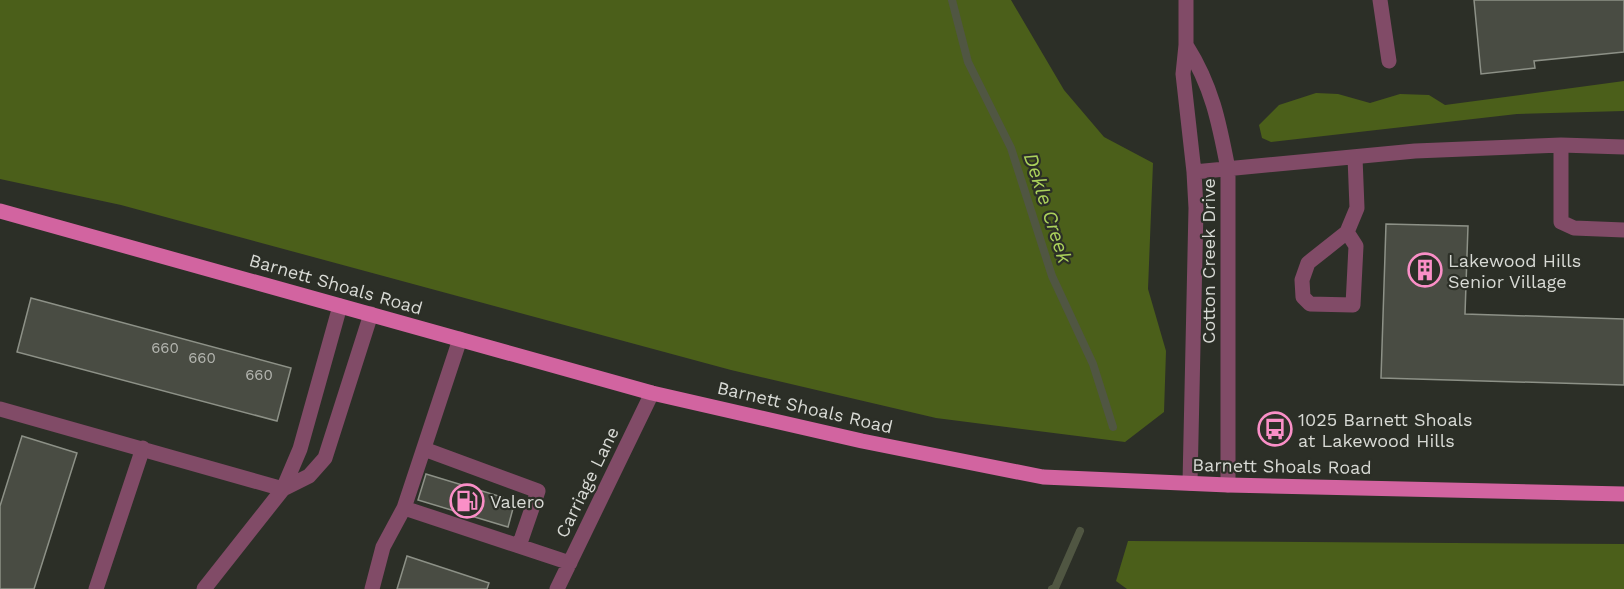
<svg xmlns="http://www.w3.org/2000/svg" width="1624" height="589" viewBox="0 0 1624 589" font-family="'Work Sans',sans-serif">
<rect width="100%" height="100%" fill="#2c2f27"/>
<!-- forest -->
<path fill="#4b5f1a" d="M 0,0 L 1011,0 L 1064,90 L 1104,137 L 1153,163 L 1148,289 L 1166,351 L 1164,412 L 1125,442 L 936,418 L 731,370 L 121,205 L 0,179 Z
M 1624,81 L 1624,111 L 1517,114 L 1271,142 L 1262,138 L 1259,125 L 1279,105 L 1316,93 L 1338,94 L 1370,103 L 1400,94 L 1429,95 L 1445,105 Z
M 1128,541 L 1624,544 L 1624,589 L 1127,589 L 1116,581 Z"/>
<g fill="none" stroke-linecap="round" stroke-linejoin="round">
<!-- stream -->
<path stroke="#505642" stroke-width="8" d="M 952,0 L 968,62 L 1011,148 L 1052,276 L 1093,364 L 1113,427
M 1052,589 L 1055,588 L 1080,531"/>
</g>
<!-- building -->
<path fill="#494c43" stroke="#8d9187" stroke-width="1.5" d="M 1474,0 L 1624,0 L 1624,52 L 1534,61 L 1535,68 L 1481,74 Z
M 1386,224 L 1468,226 L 1465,314 L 1624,319 L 1624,385 L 1381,378 Z
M 31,298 L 291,368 L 277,421 L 17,352 Z
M 22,436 L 77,453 L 34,589 L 0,589 L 0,506 Z
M 426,474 L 515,501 L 508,527 L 418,500 Z
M 407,556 L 489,583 L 487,589 L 397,589 Z"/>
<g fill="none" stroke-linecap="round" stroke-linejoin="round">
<!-- minor -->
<path stroke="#814b67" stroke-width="15" d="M 1186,0 L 1186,45 L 1183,74 L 1194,172 L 1196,208 L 1190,483
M 1380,0 L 1389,61
M 1186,45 C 1212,86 1219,122 1228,169 L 1228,485
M 1561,145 L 1561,222 L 1574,228 L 1624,230
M 1194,172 L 1415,151 L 1561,145 L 1624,147
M 1347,232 L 1356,246 L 1353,305 L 1310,304 L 1303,297 L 1302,280 L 1308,263 L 1347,232 L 1357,208 L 1355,157
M 460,339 L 404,508 L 570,563
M 0,409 L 283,489 L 309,476 L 325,458 L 371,314
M 424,449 L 538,491 L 519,546
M 96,589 L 143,448
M 204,589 L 283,489 L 300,449 L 340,306
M 372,589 L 383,547 L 404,508
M 557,589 L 652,393"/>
<!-- major -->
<path stroke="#d264a0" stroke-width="15" d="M 0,211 L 652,393 L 862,441 L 1043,477 L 1228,485 L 1624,494"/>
</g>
<!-- icons -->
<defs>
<symbol id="building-ring" viewBox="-11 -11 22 22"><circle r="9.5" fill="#2c2f27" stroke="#fa8fc7" stroke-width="1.5"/><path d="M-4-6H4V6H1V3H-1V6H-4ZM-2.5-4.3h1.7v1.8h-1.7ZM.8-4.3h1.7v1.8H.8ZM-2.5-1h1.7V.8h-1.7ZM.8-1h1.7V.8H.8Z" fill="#fa8fc7"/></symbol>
<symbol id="bus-ring" viewBox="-11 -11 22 22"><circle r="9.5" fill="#2c2f27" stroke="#fa8fc7" stroke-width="1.5"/><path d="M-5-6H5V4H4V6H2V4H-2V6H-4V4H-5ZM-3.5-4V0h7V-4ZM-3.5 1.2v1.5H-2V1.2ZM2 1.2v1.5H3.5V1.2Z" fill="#fa8fc7"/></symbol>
<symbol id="fuel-ring" viewBox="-11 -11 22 22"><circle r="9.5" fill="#2c2f27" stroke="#fa8fc7" stroke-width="1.5"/><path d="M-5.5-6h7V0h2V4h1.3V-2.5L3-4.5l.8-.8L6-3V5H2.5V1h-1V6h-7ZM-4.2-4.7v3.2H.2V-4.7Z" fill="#fa8fc7"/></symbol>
</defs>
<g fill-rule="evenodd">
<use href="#building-ring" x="1406" y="251" width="38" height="38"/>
<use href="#bus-ring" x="1256" y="410" width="38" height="38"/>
<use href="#fuel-ring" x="448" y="482" width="38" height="38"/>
</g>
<g text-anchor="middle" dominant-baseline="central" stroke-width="4.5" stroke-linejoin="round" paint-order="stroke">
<!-- number labels -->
<g font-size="15" fill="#b4b6b0">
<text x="165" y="348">660</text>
<text x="202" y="358">660</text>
<text x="259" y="375">660</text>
</g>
<!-- poi labels -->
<g font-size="18" fill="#d8dad5" stroke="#2c2f27" text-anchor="start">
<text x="1448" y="260">Lakewood Hills<tspan x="1448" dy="21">Senior Village</tspan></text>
<text x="1298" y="419">1025 Barnett Shoals<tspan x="1298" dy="21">at Lakewood Hills</tspan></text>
<text x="490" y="501">Valero</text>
</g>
<!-- street labels -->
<g font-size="18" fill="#d8dad5" stroke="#2c2f27">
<text transform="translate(1208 261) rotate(-90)">Cotton Creek Drive</text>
<text transform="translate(336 284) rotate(16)">Barnett Shoals Road</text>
<text transform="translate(805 407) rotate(13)">Barnett Shoals Road</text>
<text transform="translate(1282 466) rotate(1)">Barnett Shoals Road</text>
<text transform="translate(587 482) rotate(-64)">Carriage Lane</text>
</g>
<!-- water labels -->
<g font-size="20" font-style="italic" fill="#abd15b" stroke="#2c2f27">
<text transform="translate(1048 208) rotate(72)">Dekle Creek</text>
</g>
</g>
</svg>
